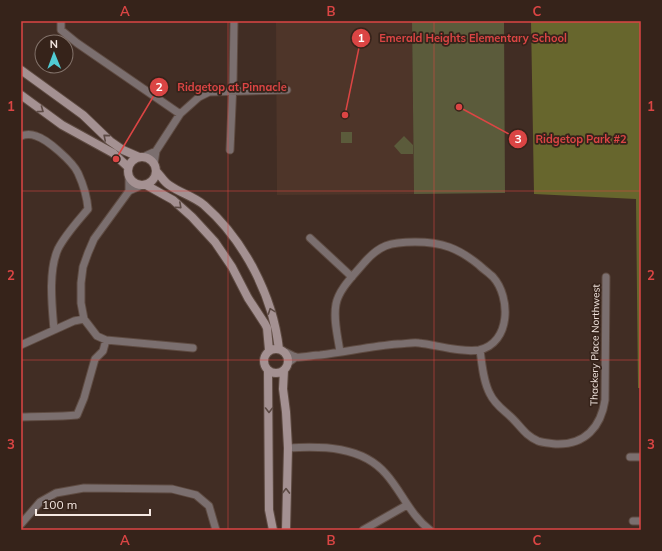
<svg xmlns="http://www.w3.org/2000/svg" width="662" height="551" viewBox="0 0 662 551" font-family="Mulish,sans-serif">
<rect width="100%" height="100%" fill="#412d24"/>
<!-- built -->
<path fill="#4e3529" d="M 276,21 L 412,21 L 414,194 L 277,195 Z"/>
<!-- green -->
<path fill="#5b5b3b" d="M 412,21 L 504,21 L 505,193 L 414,194 Z
M 341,132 L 352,132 L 352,143 L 341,143 Z
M 404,136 L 413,145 L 413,154 L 401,154 L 394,146 Z"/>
<!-- forest -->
<path fill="#67662d" d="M 531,21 L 641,21 L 641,388 L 638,388 L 636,199 L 534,194 Z"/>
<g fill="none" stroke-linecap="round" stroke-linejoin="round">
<defs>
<path id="street" d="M 61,21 L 61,30 L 77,43 L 180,114
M 21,136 C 26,134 31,134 36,136 C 47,139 73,162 78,173 C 83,184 87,196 88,209 C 78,221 65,235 58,249 C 48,271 52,306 54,330
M 230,150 L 233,83 L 234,21
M 143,157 L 156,151
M 154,164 L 156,151 L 180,114 L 199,97 L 209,92 L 287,90
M 129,191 L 129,178
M 310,238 L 352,277
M 84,319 L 81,303 L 81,283 L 83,267 L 88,253 L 94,239 L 129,191 L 140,186
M 21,345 L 74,321 L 84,319 L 97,336 L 106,340 L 193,348
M 480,350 C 482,364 483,381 490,394 C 495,405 505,411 513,419 C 522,428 525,435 538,441 C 543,443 550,443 556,444 C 585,445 601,427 605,400 L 606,277
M 285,352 C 288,353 292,356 296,357 C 303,358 313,355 320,355 C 346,352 372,346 398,344 C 405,344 412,342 419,343 C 436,345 463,353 479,350 C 511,343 511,297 493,277 C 489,273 483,269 479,265 C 458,248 442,242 415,242 C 390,242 379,245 363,264 C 353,276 339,289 336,304 C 333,320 338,337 340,352
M 288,363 L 296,357
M 21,417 C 40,416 58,417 77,415 L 84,398 L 95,359 L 103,351 L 106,340
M 288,448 C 322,446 362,446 386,474 C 402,492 410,515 430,530
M 630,457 L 641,457
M 633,521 L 641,521
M 21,524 L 40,502 L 56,493 L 84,488 L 172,489 L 196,495 L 209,506 L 216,530
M 363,530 L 407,505"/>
<path id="secondary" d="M 21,70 L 83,115 L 110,141 L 123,150 L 139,157
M 21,95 L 62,125 L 113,153 L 128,167
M128 171a14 14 0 1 1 28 0a14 14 0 1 1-28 0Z
M 157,172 C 161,176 164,182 169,185 C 180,193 193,196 204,205 C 244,240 273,296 279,349
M 146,185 L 173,200 L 192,217 L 215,242 L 232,267 L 248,298 L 265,324 L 267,328 L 269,350
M264 361a12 12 0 1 1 24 0a12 12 0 1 1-24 0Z
M 284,370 L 283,389 L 286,412 L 288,448 L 286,530
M 268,371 L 269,510 L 273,530"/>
</defs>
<!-- street casing -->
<use href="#street" stroke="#5e4b42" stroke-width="9"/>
<!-- secondary casing -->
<use href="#secondary" stroke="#5e4b42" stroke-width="10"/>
<!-- street -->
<use href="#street" stroke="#7b6f6f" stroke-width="7"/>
<!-- secondary -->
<use href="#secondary" stroke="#a49192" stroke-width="8"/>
</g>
<!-- one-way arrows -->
<defs><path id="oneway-chevron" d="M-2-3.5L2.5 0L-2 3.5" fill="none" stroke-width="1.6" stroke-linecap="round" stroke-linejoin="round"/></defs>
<g stroke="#5c4a44">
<use href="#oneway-chevron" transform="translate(41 110) rotate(36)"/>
<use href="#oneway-chevron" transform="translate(106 137) rotate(-140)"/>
<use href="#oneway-chevron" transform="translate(179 206) rotate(42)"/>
<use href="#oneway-chevron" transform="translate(271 311) rotate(-110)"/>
<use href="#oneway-chevron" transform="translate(269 410) rotate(90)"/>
<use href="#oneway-chevron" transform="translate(286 491) rotate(-89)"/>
</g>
<!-- grid -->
<path fill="none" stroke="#db4544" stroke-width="1" stroke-opacity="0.55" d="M 228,21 L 228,530M 434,21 L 434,530M 21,191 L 641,191M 21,360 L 641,360"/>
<g text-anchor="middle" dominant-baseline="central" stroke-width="3.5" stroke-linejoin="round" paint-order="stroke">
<!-- street labels -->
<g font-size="10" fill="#f5e8e2" stroke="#36231a">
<text transform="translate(595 345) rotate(-89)">Thackery Place Northwest</text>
</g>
</g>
<!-- callouts -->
<path fill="none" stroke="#db4544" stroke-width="1.5" d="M345 115L361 38M116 159L159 87M459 107L518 139"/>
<g fill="#db4544" stroke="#36231a" stroke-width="1.5">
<circle cx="345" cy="115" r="4"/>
<circle cx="116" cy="159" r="4"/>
<circle cx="459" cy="107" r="4"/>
<circle cx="361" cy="38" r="10"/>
<circle cx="159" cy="87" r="10"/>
<circle cx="518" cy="139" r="10"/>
</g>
<g font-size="12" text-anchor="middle" font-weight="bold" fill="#fff">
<text x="361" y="42">1</text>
<text x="159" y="91">2</text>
<text x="518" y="143">3</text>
</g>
<g font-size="11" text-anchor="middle" font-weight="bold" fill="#db4544" stroke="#36231a" stroke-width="3.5" stroke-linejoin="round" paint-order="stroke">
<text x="473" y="42">Emerald Heights Elementary School</text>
<text x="232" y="91">Ridgetop at Pinnacle</text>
<text x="581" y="143">Ridgetop Park #2</text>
</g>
<!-- border -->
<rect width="662" height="551" fill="none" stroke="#36231a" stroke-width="44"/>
<!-- north arrow -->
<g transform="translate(54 54) rotate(359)"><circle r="19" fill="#36231a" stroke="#82726a"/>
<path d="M0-3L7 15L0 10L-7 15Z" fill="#51ccd4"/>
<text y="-6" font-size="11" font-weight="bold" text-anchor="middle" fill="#f5e8e2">N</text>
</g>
<!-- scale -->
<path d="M36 509v6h114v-6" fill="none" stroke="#f5e8e2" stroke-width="2"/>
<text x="42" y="509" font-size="12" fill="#f5e8e2" stroke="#36231a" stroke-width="3" paint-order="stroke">100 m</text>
<rect x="22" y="22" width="618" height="507" fill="none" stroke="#db4544" stroke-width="1.5"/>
<g font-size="13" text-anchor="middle" font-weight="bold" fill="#db4544">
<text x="125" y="16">A</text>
<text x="331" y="16">B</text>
<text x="537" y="16">C</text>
<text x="11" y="111">1</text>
<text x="651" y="111">1</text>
<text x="11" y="280">2</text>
<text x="651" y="280">2</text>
<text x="11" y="449">3</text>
<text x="651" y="449">3</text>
<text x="125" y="545">A</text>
<text x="331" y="545">B</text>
<text x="537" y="545">C</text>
</g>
</svg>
